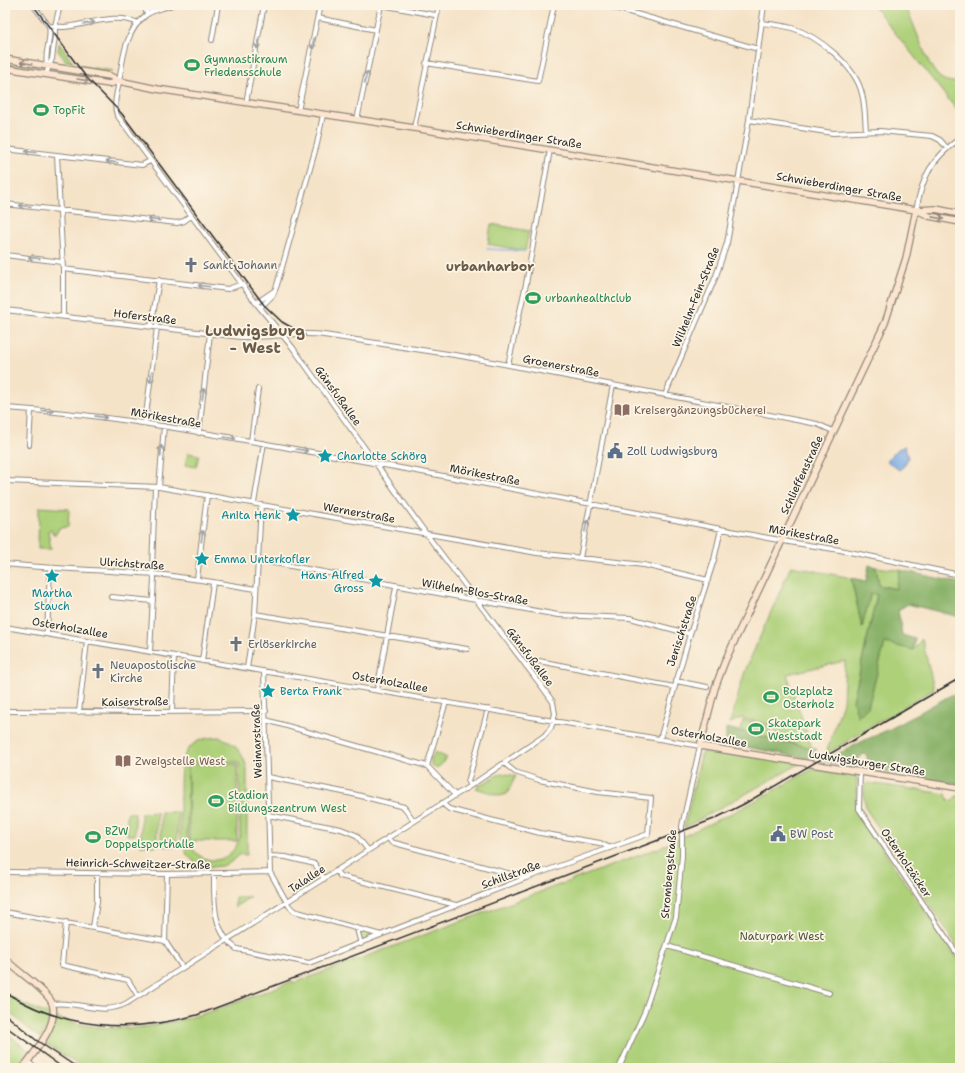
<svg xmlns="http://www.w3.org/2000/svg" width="965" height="1073" viewBox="0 0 965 1073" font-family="'Shantell Sans',sans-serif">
<rect width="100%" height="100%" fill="#fcf5e5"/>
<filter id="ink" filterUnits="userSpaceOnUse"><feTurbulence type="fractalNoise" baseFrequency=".025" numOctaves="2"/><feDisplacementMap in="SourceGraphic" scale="8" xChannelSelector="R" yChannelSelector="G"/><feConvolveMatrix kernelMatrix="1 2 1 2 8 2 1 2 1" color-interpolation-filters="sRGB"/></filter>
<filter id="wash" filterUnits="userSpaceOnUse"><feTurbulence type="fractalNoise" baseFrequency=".012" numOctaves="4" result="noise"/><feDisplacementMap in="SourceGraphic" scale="16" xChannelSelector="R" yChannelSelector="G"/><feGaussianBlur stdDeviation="0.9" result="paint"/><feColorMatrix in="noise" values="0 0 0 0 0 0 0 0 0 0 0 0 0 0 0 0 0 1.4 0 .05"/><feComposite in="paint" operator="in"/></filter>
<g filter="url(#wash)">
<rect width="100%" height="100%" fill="#f5e3c8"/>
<!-- green -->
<path fill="#add079" stroke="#6c7e52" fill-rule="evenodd" d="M 873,5 L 904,5 C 915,21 927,71 942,79 C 947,82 955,82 960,83 L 960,114 Z
M 59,43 L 73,63 L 66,61 L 58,51 Z
M 80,66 L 113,71 L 108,73 L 82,69 Z
M 491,224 L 529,231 L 525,251 L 488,244 Z
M 188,453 L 199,455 L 196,467 L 185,465 Z
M 39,507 L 69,509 L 68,527 L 59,528 L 56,534 L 53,534 L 51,530 L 48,531 L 51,549 L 38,549 Z
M 791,566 L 851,578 L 862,626 L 871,592 L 877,594 L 853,701 L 858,716 L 868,707 L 885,642 L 913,650 L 922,639 L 934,689 L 826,754 L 843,702 L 845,661 L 787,674 L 812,748 L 782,741 L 771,725 L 742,718 L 730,723 L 745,671 Z
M 876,567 L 900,570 L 897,589 L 879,585 Z
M 743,720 L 771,727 L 769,738 L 741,731 Z
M 219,737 C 235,743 243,752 247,769 L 247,855 L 240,854 C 228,870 203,871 189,857 C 184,851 182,844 180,836 C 180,822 180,808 180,793 C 180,762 181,738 219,737 ZM 188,762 L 238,762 L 239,763 L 240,836 C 232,868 195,868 187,836 Z
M 435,752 L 447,758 L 437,769 L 431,765 L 431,759 Z
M 702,752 L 803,762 L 684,828 Z
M 188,764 L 237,764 L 237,841 L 189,841 Z
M 813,769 L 857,776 L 855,809 L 960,962 L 960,1068 L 83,1068 L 45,1043 L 55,1017 C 138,1047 215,1010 293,981 L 294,983 L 659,848 L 742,808 Z
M 501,773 L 516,776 L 507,794 L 500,796 L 476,788 Z
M 869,783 L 946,794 L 948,800 L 953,801 L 956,796 L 960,796 L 960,950 L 868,812 C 864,803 863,795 865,785 Z
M 157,812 L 157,846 L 141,846 L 141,813 Z
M 161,812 L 178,812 L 177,847 L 161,846 Z
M 127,813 L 135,813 L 135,835 L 127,835 Z
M 235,897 L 250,897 L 235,907 Z
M 357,929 L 381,935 L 361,944 Z
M 5,993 L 23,1004 L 50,1015 L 46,1030 L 40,1038 L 5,1009 Z
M 5,1032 L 30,1052 L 19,1068 L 5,1068 Z"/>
<!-- forest -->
<path fill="#8ab269" stroke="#5a6e4a" d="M 869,565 L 876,567 L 879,585 L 896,589 L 900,570 L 960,583 L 960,617 L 908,604 L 898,610 L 902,635 L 915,639 L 913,650 L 885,643 L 868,707 L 858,717 L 853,701 L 877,595 L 871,593 L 862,627 L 851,578 L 866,581 Z
M 951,695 L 960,695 L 960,785 L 873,770 L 868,765 L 867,755 L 862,754 C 855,770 838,763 824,761 L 865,740 L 890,729 Z
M 726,728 L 817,749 L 809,759 L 726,743 Z"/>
<!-- water -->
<path fill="#7aaae4" stroke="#526a88" d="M 905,446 L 908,458 L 904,466 L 899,470 L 887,461 L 898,449 Z"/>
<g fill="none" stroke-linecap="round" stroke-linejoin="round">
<!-- stream -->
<path stroke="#7aaae4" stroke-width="1.5" d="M 487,249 L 523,251"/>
</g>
</g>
<g filter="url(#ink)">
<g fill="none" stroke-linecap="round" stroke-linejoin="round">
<defs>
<path id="street" d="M 33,5 L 49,26 C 54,26 59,27 64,27 C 88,25 116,12 138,23
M 144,5 L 147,14
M 382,5 L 435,15
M 605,5 L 758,49
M 947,5 L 960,8
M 318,18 L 376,30
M 761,23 C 771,24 782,25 792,28 C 818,36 856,66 862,94 C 865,105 865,119 866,131
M 212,40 L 218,5
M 426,63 L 538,81 L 554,5
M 47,65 C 44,52 52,39 49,26
M 46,74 L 52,59 L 55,36 L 55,26 L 60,5
M 246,103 L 264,5
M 298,111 L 320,5
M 357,120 L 381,5
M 749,120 L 833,133 L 880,131 L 932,136 L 940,140 L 947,148
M 414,128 L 439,5
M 5,149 L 142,165 L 150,161
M 57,155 L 63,269 L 63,316
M 5,204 L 177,223 L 184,221 L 191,216
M 916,210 C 923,175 931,160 960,138
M 5,255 L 62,262
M 63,269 L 228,289 L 242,284
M 256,303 L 274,291
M 260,308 L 273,295 L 277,285 L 317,144 L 323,115
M 5,310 L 241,337 C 269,338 296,331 324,335 L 461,356 L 817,424 L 833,431
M 151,327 L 159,280
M 508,365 L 526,284 L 550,150
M 665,395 L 716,276 L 727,243 L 749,120 L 764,5
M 5,408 C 110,414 214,435 318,453 C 475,481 632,512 789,542 L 840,550 L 960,575
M 145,423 L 157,327
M 199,433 L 210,333
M 251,441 L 258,389
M 29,445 L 31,410
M 5,481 L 159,487 L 537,553 L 644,565 L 708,580
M 159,487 L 164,426
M 254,503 L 264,443
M 580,558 L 613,385
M 258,560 L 558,615 L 630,618 L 690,634
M 5,564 C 55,569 104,570 154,574 C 188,577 222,584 256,589
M 197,579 L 207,495
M 111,597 L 153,601
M 255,614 L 467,649
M 5,627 L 700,746 L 682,826 L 682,856 L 676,917 L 644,1013 L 619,1068
M 47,634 L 50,568
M 150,652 L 154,578 L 152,569 L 155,487
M 202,661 L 213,583
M 526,666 L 539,661 L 674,687
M 247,668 L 255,614 L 261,505
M 264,671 L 270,872 L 289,906 L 294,911 L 381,935
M 676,681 L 707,687
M 377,690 L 396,587
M 5,711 L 156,712 L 266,711
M 172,711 L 174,656
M 79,712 L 87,641
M 266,720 L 427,766 L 455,795
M 660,739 L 690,634 L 714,560 L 721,529
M 427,766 L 446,702
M 860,771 L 859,809 L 960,958
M 268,777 L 353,794 L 404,807 L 414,821
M 470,786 L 468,782 L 488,709
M 442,803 L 449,809 L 540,833 L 600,843 L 610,848
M 268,815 L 341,829 L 356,835 L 368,850
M 388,837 L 391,842 L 526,878
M 270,856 L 286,857 L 315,864 L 324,879
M 336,871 L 340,876 L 456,905
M 5,872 L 167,874 L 270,872
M 167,874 L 165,941 L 182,967
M 214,874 C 214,901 212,932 237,949 L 309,963 L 526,878 L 648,834 L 651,798 L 598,792 L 539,780 L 515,772 L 504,763
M 5,912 L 165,941
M 66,922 L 62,965 L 128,980 L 138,996
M 93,927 L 97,902 L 97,873
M 357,929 L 361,944
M 667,946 L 829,993
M 52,1004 C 78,1000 102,1017 127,1003 L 470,786 L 544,736 L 551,728 L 555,714 L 553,702 L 543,688 L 427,535 L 293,348 L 256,303 L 117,115 C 113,104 117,93 119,82 C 123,58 125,31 146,15 C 153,10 164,8 172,5
M 27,1062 L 36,1068"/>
<path id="secondary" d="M 5,59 L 110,76 L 119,81 L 157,89 L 414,128 L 916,210 L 936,209 L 960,214
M 5,68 L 109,84 L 119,81
M 916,210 L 906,258 L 885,323 L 725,661 L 715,688 L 700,746 L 960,788
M 917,210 L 929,216 L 960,222
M 5,959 C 18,972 37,983 49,998 C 65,1018 34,1052 23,1068"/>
</defs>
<!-- street casing -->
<use href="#street" stroke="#90877a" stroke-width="6"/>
<!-- secondary casing -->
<use href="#secondary" stroke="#90877a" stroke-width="8"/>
<!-- street -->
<use href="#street" stroke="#fff" stroke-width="4"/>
<!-- secondary -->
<use href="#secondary" stroke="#fce5cf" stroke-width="5.5"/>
<!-- rail -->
<path stroke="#2b2b2b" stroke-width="1.5" d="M 33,5 L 86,77 L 122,114 L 264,305 L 282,322 L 305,335
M 5,992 C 64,1030 132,1033 197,1015 L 714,819 L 744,804 L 960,678
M 5,1014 L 36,1040 L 78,1068
M 5,1026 L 63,1068"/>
</g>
<!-- one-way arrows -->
<defs><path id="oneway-shaft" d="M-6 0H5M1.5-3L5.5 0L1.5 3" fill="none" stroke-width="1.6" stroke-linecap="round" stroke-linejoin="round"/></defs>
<g stroke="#a0a0a0">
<use href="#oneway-shaft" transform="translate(89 23) rotate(-9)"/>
<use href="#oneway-shaft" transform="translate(258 43) rotate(102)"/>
<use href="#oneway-shaft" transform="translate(313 43) rotate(103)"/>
<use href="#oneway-shaft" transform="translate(366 77) rotate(-78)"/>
<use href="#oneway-shaft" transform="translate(31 152) rotate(-173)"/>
<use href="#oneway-shaft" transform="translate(112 162) rotate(-173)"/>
<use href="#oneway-shaft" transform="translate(25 206) rotate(-174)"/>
<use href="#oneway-shaft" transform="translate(154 220) rotate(-174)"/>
<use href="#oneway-shaft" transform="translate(34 258) rotate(-173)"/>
<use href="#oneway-shaft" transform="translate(204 286) rotate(-173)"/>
<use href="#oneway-shaft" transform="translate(151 377) rotate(97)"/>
<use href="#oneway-shaft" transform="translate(203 394) rotate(-83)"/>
<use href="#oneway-shaft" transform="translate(48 411) rotate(4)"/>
<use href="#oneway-shaft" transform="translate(101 417) rotate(8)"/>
<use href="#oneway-shaft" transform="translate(230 438) rotate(9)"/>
<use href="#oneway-shaft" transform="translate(302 450) rotate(10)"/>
<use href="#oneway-shaft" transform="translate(161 451) rotate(-87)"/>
<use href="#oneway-shaft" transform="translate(586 526) rotate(-79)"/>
<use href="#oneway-shaft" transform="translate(202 536) rotate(-83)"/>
</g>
<g stroke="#94887d">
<use href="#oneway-shaft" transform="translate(26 63) rotate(-171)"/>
<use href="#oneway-shaft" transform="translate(83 80) rotate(9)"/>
<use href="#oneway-shaft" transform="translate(938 218) rotate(11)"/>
</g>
</g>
<!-- icons -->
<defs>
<symbol id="stadium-bare" viewBox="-9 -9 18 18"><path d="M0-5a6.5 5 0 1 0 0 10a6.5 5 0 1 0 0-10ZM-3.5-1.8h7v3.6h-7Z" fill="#2e9e5b" stroke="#fcf5e5" stroke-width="2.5" paint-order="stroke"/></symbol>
<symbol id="church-bare" viewBox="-9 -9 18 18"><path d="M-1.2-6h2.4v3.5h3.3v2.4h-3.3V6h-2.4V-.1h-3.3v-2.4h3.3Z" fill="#6b7280" stroke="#fcf5e5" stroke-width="2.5" paint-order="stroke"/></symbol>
<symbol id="library-bare" viewBox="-9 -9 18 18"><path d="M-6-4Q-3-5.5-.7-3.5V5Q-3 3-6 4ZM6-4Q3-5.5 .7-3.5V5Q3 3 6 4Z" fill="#8d6e63" stroke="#fcf5e5" stroke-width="2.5" paint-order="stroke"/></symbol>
<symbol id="civic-bare" viewBox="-9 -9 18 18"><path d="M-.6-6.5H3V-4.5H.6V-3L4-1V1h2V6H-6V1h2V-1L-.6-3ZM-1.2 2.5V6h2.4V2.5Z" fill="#5c6f8a" stroke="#fcf5e5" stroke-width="2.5" paint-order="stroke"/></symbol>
<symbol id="sight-bare" viewBox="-9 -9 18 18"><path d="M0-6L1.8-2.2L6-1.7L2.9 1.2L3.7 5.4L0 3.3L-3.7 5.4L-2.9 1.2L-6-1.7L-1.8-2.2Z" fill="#0f9aa8" stroke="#fcf5e5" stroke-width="2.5" paint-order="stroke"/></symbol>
</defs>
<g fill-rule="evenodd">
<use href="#stadium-bare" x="181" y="54" width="22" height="22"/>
<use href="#stadium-bare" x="30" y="99" width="22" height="22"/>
<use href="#church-bare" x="180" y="254" width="22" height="22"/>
<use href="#stadium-bare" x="522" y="287" width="22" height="22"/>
<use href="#library-bare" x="611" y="399" width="22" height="22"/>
<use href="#civic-bare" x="604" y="440" width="22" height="22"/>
<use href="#sight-bare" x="314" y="445" width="22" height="22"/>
<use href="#sight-bare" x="282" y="504" width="22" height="22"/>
<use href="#sight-bare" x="191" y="548" width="22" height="22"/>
<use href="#sight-bare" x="41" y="565" width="22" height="22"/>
<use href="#sight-bare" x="365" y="570" width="22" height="22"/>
<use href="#church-bare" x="225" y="633" width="22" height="22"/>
<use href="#church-bare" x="87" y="660" width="22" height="22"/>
<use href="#sight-bare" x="257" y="680" width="22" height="22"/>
<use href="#stadium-bare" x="760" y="686" width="22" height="22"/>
<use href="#stadium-bare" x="745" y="718" width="22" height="22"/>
<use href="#library-bare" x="112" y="750" width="22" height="22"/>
<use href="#stadium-bare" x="205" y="790" width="22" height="22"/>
<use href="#civic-bare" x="767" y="823" width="22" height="22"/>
<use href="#stadium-bare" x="82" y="826" width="22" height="22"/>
</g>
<g text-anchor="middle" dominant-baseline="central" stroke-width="3.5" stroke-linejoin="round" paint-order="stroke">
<!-- leisure labels -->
<g font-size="11" fill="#27864d" stroke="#fcf5e5" text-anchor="start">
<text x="204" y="59">Gymnastikraum<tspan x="204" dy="13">Friedensschule</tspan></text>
<text x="53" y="110">TopFit</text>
<text x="545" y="298">urbanhealthclub</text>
<text x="783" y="691">Bolzplatz<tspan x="783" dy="13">Osterholz</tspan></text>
<text x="768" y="723">Skatepark<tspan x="768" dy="13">Weststadt</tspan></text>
<text x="228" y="795">Stadion<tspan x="228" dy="13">Bildungszentrum West</tspan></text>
<text x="105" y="831">BZW<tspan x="105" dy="13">Doppelsporthalle</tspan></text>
</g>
<!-- street labels -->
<g font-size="11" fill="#2b2b2b" stroke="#fcf5e5">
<text transform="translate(519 135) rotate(9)">Schwieberdinger Straße</text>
<text transform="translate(839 187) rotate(10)">Schwieberdinger Straße</text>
<text transform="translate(696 297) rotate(-68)">Wilhelm-Fein-Straße</text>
<text transform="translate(145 317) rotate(7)">Hoferstraße</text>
<text transform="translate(561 366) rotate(11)">Groenerstraße</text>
<text transform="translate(338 396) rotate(54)">Gänsfußallee</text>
<text transform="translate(166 418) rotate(10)">Mörikestraße</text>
<text transform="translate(485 475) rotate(11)">Mörikestraße</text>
<text transform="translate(802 475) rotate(-65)">Schlieffenstraße</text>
<text transform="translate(359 513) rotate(10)">Wernerstraße</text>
<text transform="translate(804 535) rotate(10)">Mörikestraße</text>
<text transform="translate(132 564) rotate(4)">Ulrichstraße</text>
<text transform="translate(475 592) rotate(10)">Wilhelm-Blos-Straße</text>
<text transform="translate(70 628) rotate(10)">Osterholzallee</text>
<text transform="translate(682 631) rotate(-72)">Jenischstraße</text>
<text transform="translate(530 657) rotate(53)">Gänsfußallee</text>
<text transform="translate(390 682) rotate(10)">Osterholzallee</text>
<text transform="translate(135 702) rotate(-1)">Kaiserstraße</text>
<text transform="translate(709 737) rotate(10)">Osterholzallee</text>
<text transform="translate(257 741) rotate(-92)">Weimarstraße</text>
<text transform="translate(867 763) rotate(9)">Ludwigsburger Straße</text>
<text transform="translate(906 863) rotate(56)">Osterholzäcker</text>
<text transform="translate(138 864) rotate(1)">Heinrich-Schweitzer-Straße</text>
<text transform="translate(669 874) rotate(-85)">Strombergstraße</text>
<text transform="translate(511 875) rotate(-20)">Schillstraße</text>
<text transform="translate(307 879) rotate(-33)">Talallee</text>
</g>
<!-- worship labels -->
<g font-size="11" fill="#5b616d" stroke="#fcf5e5" text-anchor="start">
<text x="203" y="265">Sankt Johann</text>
<text x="248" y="644">Erlöserkirche</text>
<text x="110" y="665">Neuapostolische<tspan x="110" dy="13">Kirche</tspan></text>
</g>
<!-- education labels -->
<g font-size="11" fill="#785e54" stroke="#fcf5e5" text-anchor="start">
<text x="634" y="410">Kreisergänzungsbücherei</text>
<text x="135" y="761">Zweigstelle West</text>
</g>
<!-- service labels -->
<g font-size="11" fill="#4e5e75" stroke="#fcf5e5" text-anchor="start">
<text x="627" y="451">Zoll Ludwigsburg</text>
<text x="790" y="834">BW Post</text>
</g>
<!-- culture labels -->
<g font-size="11" fill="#0d838f" stroke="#fcf5e5" text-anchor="start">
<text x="337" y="456">Charlotte Schörg</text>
<text x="281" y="515" text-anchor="end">Anita Henk</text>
<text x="214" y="559">Emma Unterkofler</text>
<text x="364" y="575" text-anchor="end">Hans Alfred<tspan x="364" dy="13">Gross</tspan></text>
<text x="52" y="593" text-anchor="middle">Martha<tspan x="52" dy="13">Stauch</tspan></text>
<text x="280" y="691">Berta Frank</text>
</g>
<!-- park labels -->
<g font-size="11" fill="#4c543e" stroke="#fcf5e5">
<text x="782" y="936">Naturpark West</text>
</g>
<!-- quarter labels -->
<g font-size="13" font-weight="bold" fill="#6b5b4a" stroke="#fcf5e5">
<text x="490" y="266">urbanharbor</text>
</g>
<!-- district labels -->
<g font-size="15" font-weight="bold" fill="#6b5b4a" stroke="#fcf5e5">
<text x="255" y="331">Ludwigsburg<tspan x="255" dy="17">- West</tspan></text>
</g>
</g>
<!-- margin -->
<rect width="965" height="1073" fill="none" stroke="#fcf5e5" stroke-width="20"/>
</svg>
